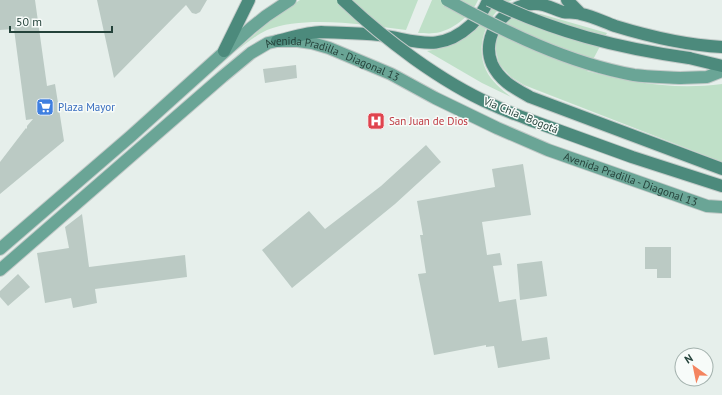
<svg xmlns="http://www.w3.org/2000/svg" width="722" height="395" viewBox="0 0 722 395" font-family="'PT Sans',sans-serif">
<rect width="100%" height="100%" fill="#e6efeb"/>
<!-- green -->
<path fill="#bfe0c8" d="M 300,0 L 418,0 L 406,30 C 366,25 305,15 267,30 C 256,35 246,44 236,51 L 275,16 Z
M 432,0 L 478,0 C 472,15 451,32 434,33 C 429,34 424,33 418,33 Z
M 496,0 L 512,0 C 488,11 474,45 486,70 C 492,82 501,89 511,97 L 482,83 L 427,51 C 464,44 479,33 496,0 Z
M 525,13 L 541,14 L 607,33 L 587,71 C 633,83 675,90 722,84 L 722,162 L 524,85 L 511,77 L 499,64 L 496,51 L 496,42 L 499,34 L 510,19 Z"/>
<!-- building -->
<path fill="#bbcac4" d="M 0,0 L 35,0 L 47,86 L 55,84 L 64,141 L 0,194 L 0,162 L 26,128 L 27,129 L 27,126 L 33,119 L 26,120 L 14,29 L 0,30 Z
M 97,0 L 207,0 L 200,12 L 196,14 L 192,13 L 186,5 L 114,78 Z
M 296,65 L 297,78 L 265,83 L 263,69 Z
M 426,145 L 441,162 L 395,204 L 292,288 L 262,250 L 309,211 L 325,229 L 381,186 Z
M 523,164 L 531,215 L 482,222 L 487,255 L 500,253 L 502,265 L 493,266 L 499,302 L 516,299 L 522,341 L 547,337 L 550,359 L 498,368 L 494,346 L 486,347 L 486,345 L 434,355 L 418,274 L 426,273 L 420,235 L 423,235 L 417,201 L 495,187 L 492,169 Z
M 82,214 L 89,267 L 185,255 L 187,277 L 95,289 L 97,303 L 73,308 L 71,298 L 45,303 L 37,253 L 69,248 L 65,227 Z
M 645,247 L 671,247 L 671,278 L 657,278 L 657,269 L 645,269 Z
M 542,261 L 547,296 L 520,300 L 517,264 Z
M 18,274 L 30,287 L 8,306 L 0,297 L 0,291 Z"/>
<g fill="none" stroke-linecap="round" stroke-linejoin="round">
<defs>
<g id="primary">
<path d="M 680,78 L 707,77 L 722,71"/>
<path d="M 0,249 L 131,136 L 251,28 L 266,16 L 290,0"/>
<path id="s1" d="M 0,270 L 222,77 L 251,53 L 268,43 L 277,41 L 298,41 L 312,43 L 329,48 L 391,74 L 435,98 L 497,128 L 548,150 L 707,206 L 722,207"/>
</g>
<path id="trunk" d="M 567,0 L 581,14
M 277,41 C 290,38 308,32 321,32 C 341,33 360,33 379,35 C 416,40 439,54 471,25 C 478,18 485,10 488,0
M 722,47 C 684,45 651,37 615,26 C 604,22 592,16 581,14 C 575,12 568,13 563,12 C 553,9 544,3 534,4 C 505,4 480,36 492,64 C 500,81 514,88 530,97 L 722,169
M 224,51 L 249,0
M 689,58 L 722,66
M 530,120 L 632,157 L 722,186"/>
</defs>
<!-- primary casing -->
<use href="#primary" stroke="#c2cac8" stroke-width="14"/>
<!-- trunk casing -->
<use href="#trunk" stroke="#c2cac8" stroke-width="14"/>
<!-- primary -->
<use href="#primary" stroke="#6aa596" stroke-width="12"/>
<!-- trunk -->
<use href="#trunk" stroke="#4c8a7c" stroke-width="12"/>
<defs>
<path id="primary-bridge" d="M 447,0 C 505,32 568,63 634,75 C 649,77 665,77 680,78"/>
<path id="trunk-bridge" d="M 343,0 C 384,39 441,82 493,105 C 505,111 518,115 530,120
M 489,0 C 554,32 618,48 689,58"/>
</defs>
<!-- primary-bridge casing -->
<use href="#primary-bridge" stroke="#c2cac8" stroke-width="14" stroke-linecap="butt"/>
<!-- trunk-bridge casing -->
<use href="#trunk-bridge" stroke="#c2cac8" stroke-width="14" stroke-linecap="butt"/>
<!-- primary-bridge -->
<use href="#primary-bridge" stroke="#6aa596" stroke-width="12"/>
<!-- trunk-bridge -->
<use href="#trunk-bridge" stroke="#4c8a7c" stroke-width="12"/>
</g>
<!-- icons -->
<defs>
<symbol id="supermarket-square" viewBox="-11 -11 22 22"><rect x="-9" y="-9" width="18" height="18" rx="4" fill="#3f7fe0" stroke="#f7fbf9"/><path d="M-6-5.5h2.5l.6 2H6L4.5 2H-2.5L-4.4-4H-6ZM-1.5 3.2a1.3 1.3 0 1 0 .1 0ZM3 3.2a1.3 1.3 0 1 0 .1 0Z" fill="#fff"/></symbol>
<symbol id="hospital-square" viewBox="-11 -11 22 22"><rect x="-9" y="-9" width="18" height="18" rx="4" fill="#e0444e" stroke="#f7fbf9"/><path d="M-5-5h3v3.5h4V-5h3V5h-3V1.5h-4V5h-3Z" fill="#fff"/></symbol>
</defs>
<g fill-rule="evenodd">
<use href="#supermarket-square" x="35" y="97" width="20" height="20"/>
<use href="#hospital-square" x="366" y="111" width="20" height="20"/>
</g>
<g text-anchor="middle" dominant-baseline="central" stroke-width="3" stroke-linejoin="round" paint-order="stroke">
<!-- street labels -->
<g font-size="11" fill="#24423a" stroke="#f7fbf9">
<text stroke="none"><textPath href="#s1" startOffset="419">Avenida Pradilla - Diagonal 13</textPath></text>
<text transform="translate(521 115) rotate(22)">Vía Chía - Bogotá</text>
<text stroke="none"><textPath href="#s1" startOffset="743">Avenida Pradilla - Diagonal 13</textPath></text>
</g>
<!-- shop labels -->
<g font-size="11" fill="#366cbe" stroke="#f7fbf9" text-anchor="start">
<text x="58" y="107">Plaza Mayor</text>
</g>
<!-- health labels -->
<g font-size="11" fill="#be3a42" stroke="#f7fbf9" text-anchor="start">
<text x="389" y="121">San Juan de Dios</text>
</g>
</g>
<!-- north arrow -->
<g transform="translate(694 367) rotate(327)"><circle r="19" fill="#f7fbf9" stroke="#a3b1ad"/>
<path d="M0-3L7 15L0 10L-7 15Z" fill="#f4845f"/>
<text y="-6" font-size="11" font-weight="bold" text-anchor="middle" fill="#24423a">N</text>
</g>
<!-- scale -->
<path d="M10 26v6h102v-6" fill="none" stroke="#24423a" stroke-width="2"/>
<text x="16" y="26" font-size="12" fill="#24423a" stroke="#f7fbf9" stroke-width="3" paint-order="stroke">50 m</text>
</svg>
